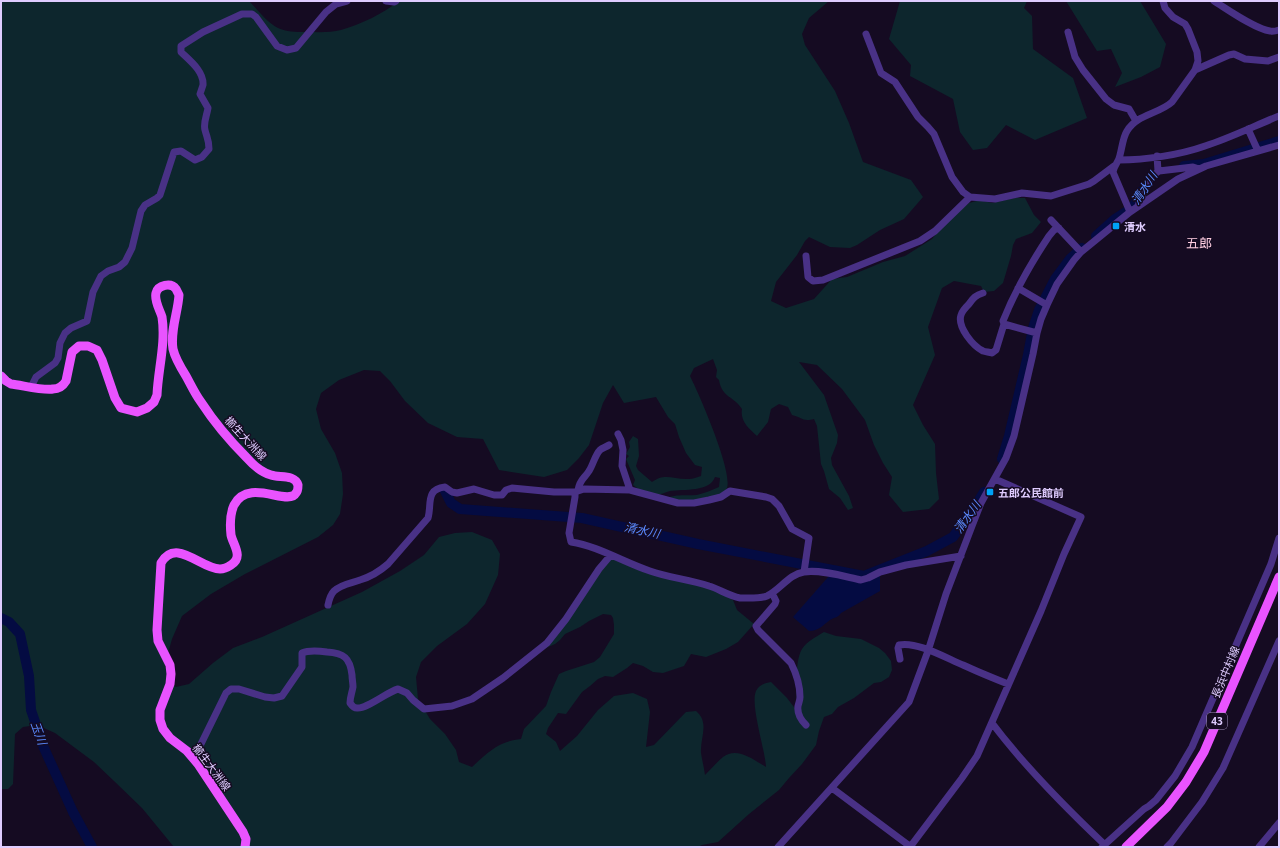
<svg xmlns="http://www.w3.org/2000/svg" width="1280" height="848" viewBox="0 0 1280 848" font-family="'Noto Sans','Noto Sans JP',sans-serif">
<rect width="100%" height="100%" fill="#150b22"/>
<!-- green -->
<path fill="#0d262d" d="M 1,1 L 249,1 C 258,10 266,22 278,28 C 286,32 296,32 305,32 C 317,32 330,33 341,30 C 362,24 382,14 399,1 L 829,1 L 809,18 L 802,34 L 805,45 L 835,91 L 849,123 L 863,162 L 911,180 L 923,197 L 904,219 L 880,230 L 857,245 L 850,248 L 830,247 L 809,237 L 805,241 L 797,255 L 776,282 L 771,301 L 786,308 L 814,299 L 832,279 L 847,277 L 883,262 L 905,256 L 932,239 L 940,229 L 955,214 L 969,203 L 980,200 L 992,203 L 1015,198 L 1025,198 L 1034,215 L 1041,222 L 1032,233 L 1016,239 L 1013,245 L 1011,256 L 1003,283 L 994,291 L 984,292 L 981,286 L 954,281 L 942,288 L 928,327 L 935,355 L 913,405 L 923,425 L 935,444 L 936,473 L 939,499 L 929,509 L 903,512 L 889,495 L 892,477 L 883,463 L 874,445 L 865,420 L 842,389 L 817,365 L 799,362 L 824,395 L 838,435 L 837,443 L 831,458 L 832,465 L 849,496 L 853,508 L 848,510 L 840,498 L 829,489 L 824,471 L 821,464 L 817,426 L 814,419 C 802,422 802,417 792,415 L 788,407 L 779,404 L 771,409 L 768,422 L 757,436 C 748,428 740,421 742,409 C 734,396 722,398 719,380 L 716,377 L 717,370 L 713,359 L 694,368 L 690,376 C 699,394 733,471 727,488 C 724,497 695,501 685,501 C 680,501 673,499 667,498 C 676,494 688,496 697,495 C 705,493 712,490 719,487 L 720,478 L 715,477 C 710,492 684,489 670,491 C 666,492 660,495 655,495 C 647,495 639,490 633,485 L 635,480 L 626,459 L 629,456 L 626,454 L 630,447 L 629,442 L 633,436 L 638,439 L 639,456 L 636,466 L 638,470 L 652,482 C 665,472 674,480 689,479 C 693,479 697,477 701,476 L 702,467 L 695,465 L 686,453 L 679,437 L 675,424 L 668,417 L 656,397 L 624,403 L 613,385 L 603,403 L 589,445 L 579,458 L 567,470 L 544,477 L 499,470 L 483,439 L 457,437 L 428,423 L 405,401 L 390,381 L 380,371 L 364,370 L 339,380 L 321,393 L 316,409 L 321,429 L 335,453 L 342,473 L 343,494 L 340,514 L 333,525 L 318,537 L 245,574 L 211,594 L 182,616 L 172,639 L 165,664 L 168,681 L 176,687 L 189,684 L 213,663 L 233,648 L 262,637 L 362,592 L 400,571 L 424,555 L 439,537 L 455,533 L 472,532 L 492,540 L 500,554 L 498,575 L 485,604 L 467,624 L 437,646 L 421,662 L 416,677 L 418,699 L 430,719 L 445,734 L 456,750 L 459,762 L 472,767 C 487,753 499,741 521,739 L 524,729 L 546,706 L 551,692 L 559,674 L 566,671 L 594,662 L 600,657 L 614,634 L 614,625 L 613,618 L 611,615 L 603,614 L 589,621 L 580,627 L 565,634 L 560,640 L 555,644 L 541,650 L 612,557 L 703,586 L 724,595 L 733,600 L 737,610 L 754,624 L 738,642 L 726,649 L 706,657 L 691,654 L 684,666 L 663,673 L 653,672 L 643,666 L 633,663 L 627,668 L 613,677 L 605,676 L 598,679 L 590,686 L 582,692 L 566,714 L 558,713 L 548,728 L 546,734 L 556,742 L 560,751 L 577,736 L 598,710 L 614,696 L 633,693 L 647,699 L 650,712 L 646,747 L 654,745 L 686,712 L 696,711 C 710,723 700,737 701,753 C 702,760 704,767 705,775 C 711,769 717,762 723,757 C 737,746 754,760 766,767 C 765,749 750,705 756,691 C 759,685 765,683 771,682 L 787,698 L 797,711 C 797,695 794,662 802,649 C 807,641 816,637 824,632 L 836,636 L 861,639 L 879,648 L 885,653 L 891,661 L 892,670 L 889,677 L 881,682 L 874,683 L 854,698 L 838,707 L 832,714 L 824,717 L 819,731 L 816,745 L 802,764 L 789,778 L 779,790 L 749,814 L 718,842 L 702,845 L 698,847 L 174,847 L 142,808 L 114,781 L 94,762 L 55,733 L 37,725 L 23,727 L 15,734 L 13,784 L 8,789 L 1,789 Z
M 900,1 L 1027,1 L 1024,8 L 1032,16 L 1033,49 L 1073,78 L 1087,118 L 1035,140 L 1006,125 L 987,148 L 973,150 L 960,132 L 953,99 L 910,76 L 911,65 L 889,39 Z
M 1066,1 L 1140,1 L 1166,44 L 1160,67 L 1141,77 L 1115,87 L 1122,73 L 1111,49 L 1097,51 Z"/>
<!-- water -->
<path fill="#040b42" d="M 829,576 L 848,580 L 880,576 L 880,591 L 841,613 C 838,618 835,617 830,620 C 823,625 819,631 809,631 C 804,626 798,622 793,617 Z"/>
<g fill="none" stroke-linecap="round" stroke-linejoin="round">
<!-- river -->
<path stroke="#040b42" stroke-width="10" d="M 1184,166 L 1204,164 L 1279,141
M 1096,236 L 1115,219 L 1126,212 L 1134,205 L 1142,191
M 1002,459 L 1009,436 L 1028,355 L 1033,328 L 1039,310 L 1055,279 L 1070,259 L 1082,248
M 444,489 L 451,503 L 460,509 L 582,518 L 698,544 L 864,576 L 927,551 L 953,537 L 976,505 L 984,492
M 1,618 L 9,622 L 20,634 L 29,676 L 31,710 L 44,748 L 73,812 L 92,847"/>
<!-- minor -->
<path stroke="#493186" stroke-width="7" d="M 386,1 L 394,2 L 396,1
M 1214,1 C 1227,9 1255,29 1270,31 C 1273,32 1276,31 1279,30
M 1068,32 L 1075,57 L 1083,70 L 1106,99 L 1114,105 L 1129,109 L 1136,121
M 866,34 L 881,73 L 895,82 L 918,117 L 928,127 L 934,134 L 952,177 L 963,192 L 970,197 L 995,199 L 1022,193 L 1051,196 L 1089,184 L 1094,181 L 1114,166
M 1195,70 L 1229,55 L 1234,54 L 1245,59 L 1268,61 L 1279,57
M 1248,129 L 1258,151
M 1157,156 L 1158,171
M 1119,160 C 1145,160 1180,155 1205,146 C 1230,138 1254,126 1279,116
M 1138,206 L 1139,203 C 1144,192 1149,177 1159,171 L 1193,167 L 1199,169
M 1130,212 L 1113,172 C 1114,165 1119,162 1120,155 C 1122,148 1123,137 1127,131 C 1137,114 1159,114 1172,102 L 1195,70 L 1198,61 L 1197,52 L 1188,29 L 1185,24 L 1173,17 L 1165,8 L 1163,1
M 1051,220 L 1081,252
M 806,256 L 808,277 L 813,281 L 823,280 L 920,241 L 935,231 L 970,197
M 1018,288 L 1047,305
M 983,293 C 976,295 973,298 969,304 C 966,307 962,311 961,315 C 957,327 973,346 983,351 C 986,352 989,352 992,353 L 996,350 L 1004,324 L 1003,321 C 1015,291 1031,263 1049,236 L 1054,230 L 1059,228
M 1004,324 L 1037,333
M 31,387 L 36,377 L 55,363 L 58,358 L 60,343 L 65,333 L 71,328 L 87,321 L 93,292 L 101,276 L 108,271 L 119,267 L 125,262 L 132,248 L 141,211 L 145,205 L 157,198 L 160,195 L 174,152 L 181,151 L 195,160 L 202,157 L 209,149 C 209,140 207,138 205,130 C 203,123 207,115 208,108 L 200,94 C 201,91 202,88 203,85 C 204,71 189,60 181,52 L 181,46 L 203,32 L 242,14 L 252,14 L 256,17 L 277,46 L 287,50 L 296,48 L 326,12 L 336,4 L 347,1
M 618,434 L 621,440 L 623,450 L 622,466 L 630,490
M 578,490 C 580,479 584,479 589,471 C 593,465 595,455 600,450 C 602,448 606,447 609,445
M 575,492 L 575,497 L 569,533 L 571,542 C 598,546 623,562 650,571 C 669,578 689,579 709,586 C 719,589 729,596 740,598 C 747,598 760,599 767,596 C 780,590 789,574 804,572 C 820,569 846,577 861,580 L 868,578 L 880,572 L 906,565 L 961,556
M 772,593 L 776,601 L 775,604 L 756,626 L 758,630 L 791,663 C 796,673 800,685 800,697 C 800,700 799,702 798,706 C 797,713 801,720 806,725
M 328,605 C 329,600 330,595 334,591 C 341,584 352,583 360,580 C 370,577 380,571 388,564 L 428,518 C 432,505 425,489 445,487 L 452,492 L 457,493 L 474,489 L 494,495 L 502,495 L 506,490 L 512,488 L 554,492 L 575,492 L 584,489 L 630,490 L 678,503 L 694,503 L 709,500 L 721,497 L 730,491 L 766,497 L 772,499 L 779,506 L 792,529 L 809,538 L 804,572
M 900,659 L 898,648 L 899,645 C 917,641 946,658 963,665 C 978,672 993,678 1008,684
M 992,723 C 1025,767 1065,807 1105,845 L 1103,847
M 191,756 L 200,746 L 226,693 L 231,689 L 239,689 L 265,697 L 274,698 L 282,696 L 302,667 L 302,653 C 309,650 319,651 327,652 C 344,653 350,658 352,675 C 352,679 353,683 353,687 C 352,693 350,697 350,703 C 352,706 354,708 357,708 C 367,709 387,692 398,689 L 407,693 L 413,700 L 424,709 L 452,706 L 472,699 L 503,678 L 547,643 L 566,619 L 599,569 L 610,556
M 832,788 L 911,847
M 778,847 L 909,702 L 928,651 L 946,594 L 972,526 L 981,503 L 1006,458 L 1014,436 L 1033,354 L 1037,333 L 1041,319 L 1047,305 L 1057,284 L 1074,260 L 1081,252 L 1130,212 L 1178,179 L 1206,166 L 1279,145
M 910,847 L 962,778 L 977,756 L 1041,611 L 1064,554 L 1081,517 L 995,479
M 1102,847 L 1144,809 L 1149,806 L 1156,800 L 1175,776 L 1192,747 L 1271,564 L 1279,538
M 1167,847 L 1171,843 L 1202,802 L 1223,768 L 1279,641
M 1259,847 L 1279,823"/>
<!-- major -->
<path stroke="#e953ff" stroke-width="9" d="M 1,376 L 6,381 L 11,384 C 21,385 44,391 53,389 C 59,389 63,386 66,381 L 72,352 L 79,346 L 88,346 L 97,350 L 102,360 L 115,398 L 121,408 L 137,412 L 147,408 L 154,402 L 157,395 C 158,370 166,343 162,317 C 160,310 154,301 156,293 C 158,285 171,282 176,289 C 177,291 178,293 179,295 C 178,312 170,331 173,349 C 175,358 181,368 186,376 C 191,385 195,394 201,402 C 214,422 230,441 247,458 C 254,466 261,472 271,475 C 279,478 295,474 298,485 C 298,487 298,491 296,493 C 288,507 249,477 234,505 C 230,514 230,526 231,535 C 233,545 244,557 231,565 C 228,567 224,569 220,569 C 201,569 176,537 161,563 L 157,630 L 158,641 L 170,665 L 171,674 L 170,684 L 160,710 L 160,720 L 163,729 L 170,738 L 187,751 L 198,764 L 243,832 L 246,839 L 245,847
M 1126,847 L 1167,807 L 1186,782 L 1204,752 L 1279,577"/>
</g>
<!-- markers -->
<g fill="#00a2f7" stroke="#150b22" stroke-width="1.5">
<rect x="1112" y="222" width="8" height="8" rx="2"/>
<rect x="986" y="488" width="8" height="8" rx="2"/>
</g>
<g text-anchor="middle" dominant-baseline="central" stroke-width="3" stroke-linejoin="round" paint-order="stroke">
<!-- shield labels -->
<rect fill="#150b22" stroke="#a292bd" stroke-width="1" x="1207" y="713" width="20" height="16" rx="3"/>
<g font-size="10" font-weight="bold" fill="#dfccff">
<text x="1217" y="721">43</text>
</g>
<!-- poi labels -->
<g font-size="11" font-weight="bold" fill="#dfccff" stroke="#150b22" text-anchor="start">
<text x="1124" y="226">清水</text>
<text x="998" y="492">五郎公民館前</text>
</g>
<!-- street labels -->
<g font-size="11" fill="#dfccff" stroke="#150b22">
<text transform="translate(246 438) rotate(47)">櫛生大洲線</text>
<text transform="translate(1225 672) rotate(-67)">長浜中村線</text>
<text transform="translate(212 767) rotate(53)">櫛生大洲線</text>
</g>
<!-- water labels -->
<g font-size="12" font-style="italic" fill="#5a8aff" stroke="#150b22">
<text transform="translate(1144 188) rotate(-56)">清水川</text>
<text transform="translate(967 517) rotate(-55)">清水川</text>
<text transform="translate(642 530) rotate(12)">清水川</text>
<text transform="translate(39 733) rotate(70)">玉川</text>
</g>
<!-- quarter labels -->
<g font-size="13" fill="#ffcee1" stroke="#150b22">
<text x="1199" y="243">五郎</text>
</g>
</g>
<!-- border -->
<rect width="1280" height="848" fill="none" stroke="#dfccff" stroke-width="4"/>
</svg>
